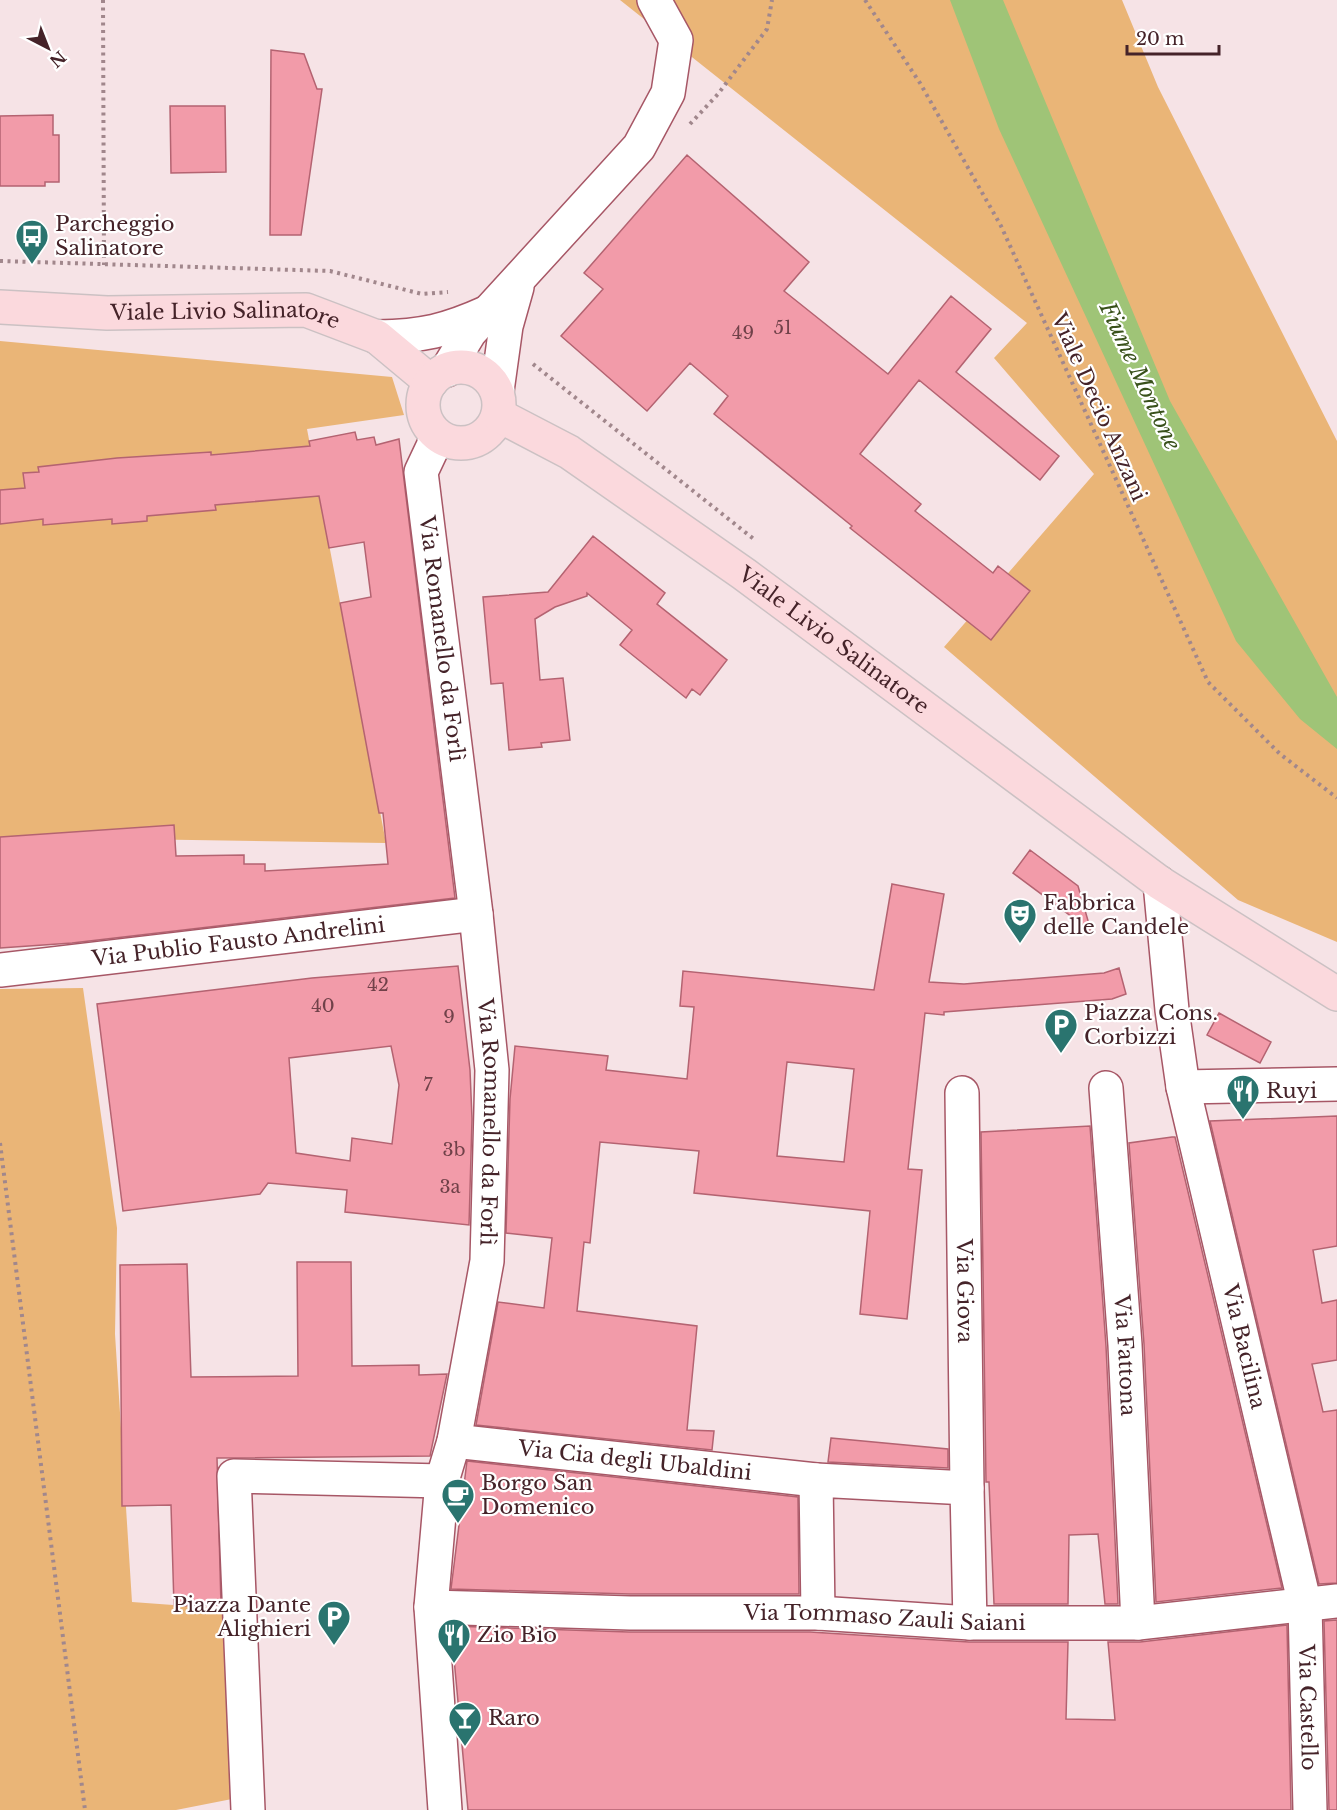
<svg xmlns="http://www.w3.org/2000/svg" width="1337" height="1810" viewBox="0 0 1337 1810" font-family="'Libre Baskerville',serif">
<rect width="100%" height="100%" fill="#f6e3e6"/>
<!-- green -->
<path fill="#eab577" d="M 620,0 L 1122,0 L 1158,87 L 1337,441 L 1337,942 L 1238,900 L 944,647 L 1094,474 L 994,358 L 1027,323 Z
M 0,341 L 392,377 L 404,415 L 307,429 L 386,843 L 0,837 Z
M 83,988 L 117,1228 L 115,1334 L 132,1602 L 228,1609 L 232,1799 L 176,1810 L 0,1810 L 0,989 Z"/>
<!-- water -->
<path fill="#9fc477" d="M 950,0 L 1003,0 L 1170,401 L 1337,697 L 1337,749 L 1300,719 L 1236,641 L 999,129 Z"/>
<!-- building -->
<path fill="#f29ba9" stroke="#b46371" stroke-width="1.5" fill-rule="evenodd" d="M 271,50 L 304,54 L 317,89 L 322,89 L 301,235 L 270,235 Z
M 170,106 L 225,106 L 226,172 L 171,173 Z
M 53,115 L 53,135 L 59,135 L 59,182 L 45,182 L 45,186 L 0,186 L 0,116 Z
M 687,155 L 809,262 L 784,291 L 888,374 L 951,296 L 991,329 L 956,372 L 1059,456 L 1040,480 L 919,380 L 860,454 L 921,504 L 915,511 L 993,573 L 998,566 L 1030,591 L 991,640 L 850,528 L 852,526 L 714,414 L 728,396 L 690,363 L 647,411 L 561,336 L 603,289 L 584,273 Z
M 355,432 L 357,440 L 374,437 L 376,445 L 399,439 L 455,898 L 72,943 L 0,948 L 0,837 L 174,825 L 176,856 L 244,855 L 244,864 L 265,864 L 265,871 L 388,864 L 383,813 L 379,813 L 340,603 L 371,597 L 364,542 L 329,548 L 319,496 L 215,505 L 216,510 L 147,516 L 147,521 L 112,524 L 112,519 L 43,525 L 43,519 L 0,524 L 0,490 L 25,488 L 23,473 L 39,472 L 38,467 L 117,458 L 211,452 L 211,455 L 310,446 L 309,441 Z
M 593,536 L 665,593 L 657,604 L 727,660 L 700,695 L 692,689 L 686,698 L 620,645 L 632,630 L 587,593 L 587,596 L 555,607 L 535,619 L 540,680 L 563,678 L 570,740 L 541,743 L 542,747 L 509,750 L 503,683 L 491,684 L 483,597 L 548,592 Z
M 1030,850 L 1078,886 L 1091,931 L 1013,873 Z
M 892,884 L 944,894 L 929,982 L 964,984 L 1104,973 L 1119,968 L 1126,994 L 1112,999 L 944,1012 L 944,1015 L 925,1013 L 908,1169 L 922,1170 L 907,1319 L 860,1314 L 870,1211 L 694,1193 L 699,1151 L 600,1142 L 590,1243 L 584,1242 L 577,1311 L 697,1326 L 687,1430 L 714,1431 L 712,1450 L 476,1425 L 498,1302 L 544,1308 L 552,1238 L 506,1233 L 510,1099 L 515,1046 L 608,1056 L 606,1070 L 687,1079 L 694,1007 L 680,1006 L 683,971 L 874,990 ZM 787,1062 L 854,1069 L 844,1162 L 777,1156 Z
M 458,966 L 470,1070 L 472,1119 L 469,1225 L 345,1212 L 347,1190 L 268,1183 L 260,1194 L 123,1211 L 97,1004 L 312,978 ZM 391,1046 L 399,1085 L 392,1144 L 352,1138 L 350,1161 L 296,1153 L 289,1058 Z
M 1219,1013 L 1271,1042 L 1260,1063 L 1207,1035 Z
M 1337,1116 L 1337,1246 L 1313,1250 L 1322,1303 L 1337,1300 L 1337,1360 L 1312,1364 L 1323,1412 L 1337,1410 L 1337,1583 L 1319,1584 L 1210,1121 Z
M 1090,1126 L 1106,1346 L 1118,1604 L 1105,1604 L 1098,1534 L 1069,1535 L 1068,1604 L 994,1604 L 989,1482 L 986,1482 L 981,1132 Z
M 1172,1137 L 1175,1137 L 1282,1588 L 1156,1602 L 1144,1344 L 1129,1143 Z
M 297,1262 L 351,1262 L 352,1366 L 419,1365 L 419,1375 L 447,1374 L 430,1456 L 217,1458 L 221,1605 L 174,1606 L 171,1505 L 122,1506 L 120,1265 L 187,1264 L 191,1377 L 298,1376 Z
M 831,1438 L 948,1449 L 948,1468 L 828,1462 Z
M 467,1461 L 798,1497 L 799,1594 L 630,1594 L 451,1589 Z
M 1337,1620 L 1337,1810 L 1329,1810 L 1324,1621 Z
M 1287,1625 L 1291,1810 L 468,1810 L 451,1626 L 629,1632 L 810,1632 L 969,1642 L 1068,1642 L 1066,1719 L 1115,1720 L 1108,1642 L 1140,1642 Z"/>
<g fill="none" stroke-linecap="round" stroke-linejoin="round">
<defs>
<g id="minor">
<path d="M 377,337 C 423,336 446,331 488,312"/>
<path d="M 447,370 L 470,332 L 639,147 L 668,93 L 676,40 L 654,0"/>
<path d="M 497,391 L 506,326 L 517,287"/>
<path id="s1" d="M 438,436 L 421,472 L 476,914 L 492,1070 L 487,1261 L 454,1441 L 442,1481 L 431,1607 L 445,1810"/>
<path id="s2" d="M 1160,883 L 1172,1010 L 1183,1087 L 1305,1605 L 1310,1810"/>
<path id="s3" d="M 0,970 L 476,914"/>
<path d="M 1183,1087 L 1337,1084"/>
<path id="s4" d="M 1106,1088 L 1125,1345 L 1138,1623"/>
<path id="s5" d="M 962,1093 L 967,1488"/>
<path id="s6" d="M 454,1441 L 816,1480"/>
<path id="s7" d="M 431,1607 L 630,1613 L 818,1613 L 970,1623 L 1138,1623 L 1337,1601"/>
<path d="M 818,1613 L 816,1480 L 967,1488 L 970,1623"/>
<path d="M 248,1810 L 234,1476 L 442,1481"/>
</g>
<g id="major">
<path id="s8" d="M 0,307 L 107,313 L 306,310 L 377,337 L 431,382"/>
<circle cx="461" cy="405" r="38"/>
<path id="s9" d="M 498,415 L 569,452 L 744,574 L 1160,883 L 1337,994"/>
</g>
</defs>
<!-- minor casing -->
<use href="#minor" stroke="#a75766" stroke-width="36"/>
<!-- major casing -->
<use href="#major" stroke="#cbc1c3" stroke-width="36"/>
<!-- path -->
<path stroke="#a1878c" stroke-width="4" stroke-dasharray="3 4.5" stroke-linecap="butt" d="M 103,0 L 104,265
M 865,0 L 920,83 L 1001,226 L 1208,682 L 1280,754 L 1337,798
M 690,124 L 718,94 L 767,29 L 772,0
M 0,261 L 330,271 L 422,294 L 448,292
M 533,364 L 755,540
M 0,1143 L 85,1810"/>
<!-- minor -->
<use href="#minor" stroke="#fff" stroke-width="33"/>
<!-- major -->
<use href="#major" stroke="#fbd9dd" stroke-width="33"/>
</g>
<!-- icons -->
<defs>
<symbol id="bus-pin" viewBox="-11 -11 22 30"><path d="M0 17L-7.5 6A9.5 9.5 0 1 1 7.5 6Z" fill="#2a746f" stroke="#fff"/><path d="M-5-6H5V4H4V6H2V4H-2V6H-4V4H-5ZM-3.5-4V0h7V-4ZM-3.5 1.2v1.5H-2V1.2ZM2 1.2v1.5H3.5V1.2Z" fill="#fff"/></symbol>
<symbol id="theatre-pin" viewBox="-11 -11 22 30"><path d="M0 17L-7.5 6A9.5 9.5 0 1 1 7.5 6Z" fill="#2a746f" stroke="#fff"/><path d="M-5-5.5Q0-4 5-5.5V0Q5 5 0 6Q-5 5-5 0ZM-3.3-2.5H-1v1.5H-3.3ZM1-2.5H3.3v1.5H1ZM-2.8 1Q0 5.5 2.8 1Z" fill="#fff"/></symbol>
<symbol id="parking-pin" viewBox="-11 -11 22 30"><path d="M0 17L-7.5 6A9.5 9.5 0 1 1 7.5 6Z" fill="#2a746f" stroke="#fff"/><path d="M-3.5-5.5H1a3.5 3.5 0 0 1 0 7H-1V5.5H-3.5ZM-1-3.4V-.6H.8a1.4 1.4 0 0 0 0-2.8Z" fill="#fff"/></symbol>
<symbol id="restaurant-pin" viewBox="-11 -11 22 30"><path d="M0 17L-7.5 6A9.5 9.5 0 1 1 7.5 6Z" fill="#2a746f" stroke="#fff"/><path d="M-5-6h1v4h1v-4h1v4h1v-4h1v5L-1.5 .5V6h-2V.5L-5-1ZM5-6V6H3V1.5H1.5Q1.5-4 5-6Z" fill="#fff"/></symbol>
<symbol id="cafe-pin" viewBox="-11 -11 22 30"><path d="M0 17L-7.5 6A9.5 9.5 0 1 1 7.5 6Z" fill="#2a746f" stroke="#fff"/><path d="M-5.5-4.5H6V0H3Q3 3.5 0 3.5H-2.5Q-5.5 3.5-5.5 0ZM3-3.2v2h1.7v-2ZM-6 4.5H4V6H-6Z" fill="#fff"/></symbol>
<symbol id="bar-pin" viewBox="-11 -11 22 30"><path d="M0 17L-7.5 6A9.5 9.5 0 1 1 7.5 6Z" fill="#2a746f" stroke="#fff"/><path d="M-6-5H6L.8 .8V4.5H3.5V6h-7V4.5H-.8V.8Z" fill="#fff"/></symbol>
</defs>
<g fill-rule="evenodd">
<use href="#bus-pin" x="13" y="217" width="38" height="52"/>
<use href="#theatre-pin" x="1001" y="896" width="38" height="52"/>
<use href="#parking-pin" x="1042" y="1006" width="38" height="52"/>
<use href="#restaurant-pin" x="1224" y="1072" width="38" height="52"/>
<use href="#cafe-pin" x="439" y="1476" width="38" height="52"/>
<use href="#parking-pin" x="315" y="1598" width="38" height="52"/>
<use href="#restaurant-pin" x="435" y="1616" width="38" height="52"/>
<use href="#bar-pin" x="446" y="1699" width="38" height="52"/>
</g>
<g text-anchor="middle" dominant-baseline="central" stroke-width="4.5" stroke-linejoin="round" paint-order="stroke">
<!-- number labels -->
<g font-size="18" fill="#704149">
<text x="783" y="328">51</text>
<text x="743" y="333">49</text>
<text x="378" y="985">42</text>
<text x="323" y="1006">40</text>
<text x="449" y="1017">9</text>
<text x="428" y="1085">7</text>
<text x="454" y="1150">3b</text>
<text x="450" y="1187">3a</text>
</g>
<!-- poi labels -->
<g font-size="21" fill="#452329" stroke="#fff" text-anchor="start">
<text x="55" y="224">Parcheggio<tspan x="55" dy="24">Salinatore</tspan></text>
<text x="1043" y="903">Fabbrica<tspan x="1043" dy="24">delle Candele</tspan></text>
<text x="1084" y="1013">Piazza Cons.<tspan x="1084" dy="24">Corbizzi</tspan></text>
<text x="1266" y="1091">Ruyi</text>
<text x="481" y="1483">Borgo San<tspan x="481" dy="24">Domenico</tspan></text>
<text x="311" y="1605" text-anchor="end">Piazza Dante<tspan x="311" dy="24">Alighieri</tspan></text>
<text x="477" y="1635">Zio Bio</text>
<text x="488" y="1718">Raro</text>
</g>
<!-- street labels -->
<g font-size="21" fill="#452329" stroke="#fff">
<text stroke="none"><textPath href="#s8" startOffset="226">Viale Livio Salinatore</textPath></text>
<text transform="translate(1099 407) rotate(66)">Viale Decio Anzani</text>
<text stroke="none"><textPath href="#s1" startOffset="208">Via Romanello da Forlì</textPath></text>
<text stroke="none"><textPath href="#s9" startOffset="405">Viale Livio Salinatore</textPath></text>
<text stroke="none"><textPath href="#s3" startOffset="240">Via Publio Fausto Andrelini</textPath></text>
<text stroke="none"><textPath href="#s1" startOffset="694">Via Romanello da Forlì</textPath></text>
<text stroke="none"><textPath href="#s5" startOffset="198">Via Giova</textPath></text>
<text stroke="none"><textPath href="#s2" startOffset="472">Via Bacilina</textPath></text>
<text stroke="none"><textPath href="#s4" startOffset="268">Via Fattona</textPath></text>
<text stroke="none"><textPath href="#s6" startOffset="182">Via Cia degli Ubaldini</textPath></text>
<text stroke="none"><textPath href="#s7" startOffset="454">Via Tommaso Zauli Saiani</textPath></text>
<text stroke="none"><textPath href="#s2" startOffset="840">Via Castello</textPath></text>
</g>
<!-- water labels -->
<g font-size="22" font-style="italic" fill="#39511b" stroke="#fff">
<text transform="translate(1140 376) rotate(65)">Fiume Montone</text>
</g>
</g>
<!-- north arrow -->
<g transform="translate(48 48) rotate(138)" stroke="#ffffff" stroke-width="4.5" paint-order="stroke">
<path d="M0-4.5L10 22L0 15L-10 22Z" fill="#452329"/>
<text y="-9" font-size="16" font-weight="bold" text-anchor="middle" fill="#452329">N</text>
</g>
<!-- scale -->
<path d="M1127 45v9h92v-9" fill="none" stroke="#452329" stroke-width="3"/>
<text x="1136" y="45" font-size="18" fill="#452329" stroke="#ffffff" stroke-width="4.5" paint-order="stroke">20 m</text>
</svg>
